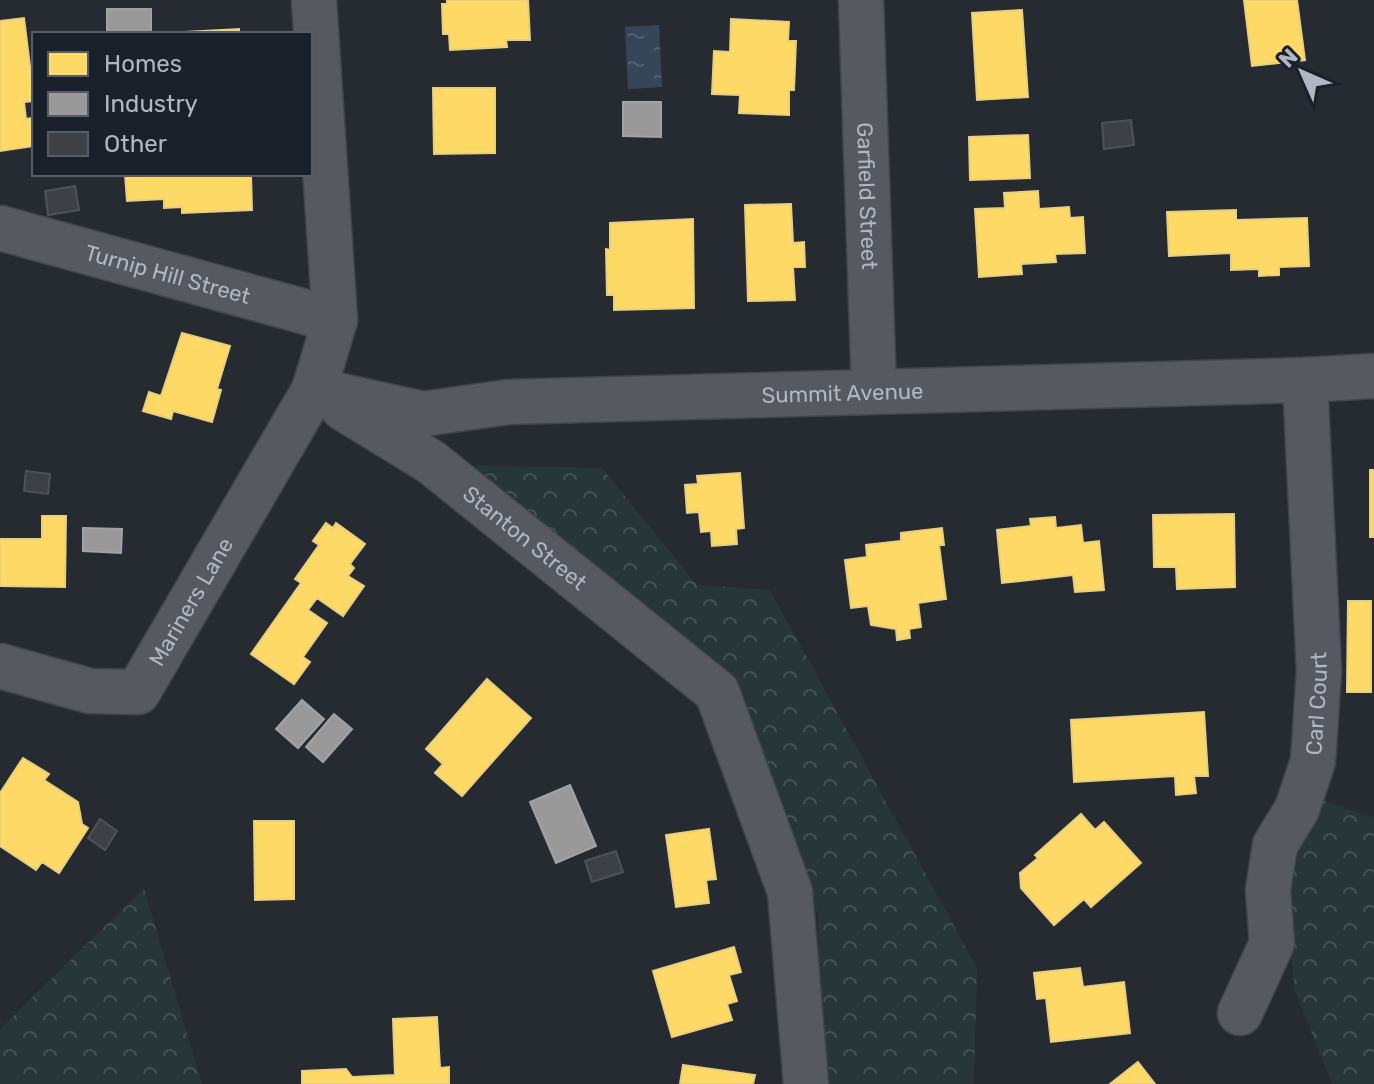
<svg xmlns="http://www.w3.org/2000/svg" width="1374" height="1084" viewBox="0 0 1374 1084" font-family="Rubik,sans-serif">
<defs>
<pattern id="forest-crowns" width="20" height="18" patternUnits="userSpaceOnUse" patternTransform="scale(2)"><rect width="20" height="18" fill="#273637"/><path d="M2 6a3 3 0 1 1 6 0M12 15a3 3 0 1 1 6 0" fill="none" stroke="#445152"/></pattern>
<pattern id="water-ripples" width="26" height="14" patternUnits="userSpaceOnUse" patternTransform="scale(2)"><rect width="26" height="14" fill="#374559"/><path d="M2 4q2-2 4 0t4 0M15 11q2-2 4 0t4 0" fill="none" stroke="#515e6f"/></pattern>
</defs>
<rect width="100%" height="100%" fill="#262b31"/>
<!-- forest -->
<path fill="url(#forest-crowns)" d="M 469,465 L 602,468 L 697,585 L 770,590 L 977,968 L 974,1084 L 821,1084 L 818,915 L 741,702 Z
M 1320,799 L 1374,818 L 1374,1084 L 1332,1084 L 1294,988 L 1286,879 Z
M 144,888 L 202,1084 L 0,1084 L 0,1029 Z"/>
<!-- water -->
<path fill="url(#water-ripples)" d="M 659,25 L 662,87 L 628,89 L 625,27 Z"/>
<!-- homes -->
<path fill="#ffd966" stroke="#e7cf82" stroke-width="2" d="M 447,0 L 528,0 L 530,40 L 506,40 L 507,47 L 450,50 L 449,34 L 443,34 L 442,4 L 447,4 Z
M 1244,0 L 1297,0 L 1305,60 L 1252,66 Z
M 1022,10 L 1028,97 L 977,100 L 972,13 Z
M 24,18 L 34,98 L 34,101 L 24,102 L 26,119 L 32,118 L 34,146 L 0,151 L 0,21 Z
M 731,19 L 789,22 L 788,41 L 796,41 L 794,90 L 789,90 L 789,115 L 739,113 L 740,95 L 712,94 L 714,51 L 730,52 Z
M 239,29 L 239,34 L 185,34 L 185,32 Z
M 433,88 L 495,88 L 495,153 L 434,154 Z
M 1028,135 L 1030,178 L 970,180 L 969,137 Z
M 125,174 L 251,174 L 252,210 L 182,213 L 182,207 L 164,208 L 164,199 L 127,201 Z
M 1038,191 L 1039,209 L 1069,207 L 1070,218 L 1083,217 L 1085,253 L 1055,254 L 1056,262 L 1021,264 L 1022,274 L 979,277 L 975,209 L 1005,208 L 1004,193 Z
M 791,204 L 793,243 L 804,242 L 805,267 L 793,267 L 795,300 L 748,301 L 745,205 Z
M 1236,210 L 1236,220 L 1307,218 L 1309,266 L 1279,267 L 1279,275 L 1259,276 L 1259,269 L 1231,270 L 1231,253 L 1169,256 L 1167,212 Z
M 693,219 L 694,308 L 614,310 L 614,295 L 607,295 L 606,249 L 610,250 L 610,223 Z
M 182,333 L 230,346 L 217,389 L 221,390 L 212,422 L 173,411 L 171,419 L 143,411 L 149,392 L 161,396 Z
M 1370,470 L 1374,470 L 1374,537 L 1370,537 Z
M 740,473 L 744,528 L 736,529 L 737,544 L 712,546 L 711,531 L 701,532 L 699,512 L 687,513 L 685,485 L 698,484 L 697,476 Z
M 1234,514 L 1235,587 L 1177,589 L 1176,567 L 1154,567 L 1153,515 Z
M 42,516 L 66,516 L 65,587 L 0,586 L 0,539 L 42,539 Z
M 1055,517 L 1056,528 L 1081,525 L 1083,543 L 1099,541 L 1104,590 L 1075,592 L 1073,575 L 1002,583 L 997,530 L 1031,526 L 1030,519 Z
M 326,523 L 333,528 L 336,523 L 365,544 L 350,564 L 354,568 L 348,576 L 364,586 L 343,616 L 317,598 L 308,610 L 327,623 L 303,657 L 310,662 L 294,684 L 251,654 L 301,583 L 295,579 L 319,545 L 313,541 Z
M 942,528 L 944,545 L 939,545 L 946,599 L 918,603 L 921,627 L 909,629 L 910,638 L 897,640 L 896,629 L 871,625 L 868,606 L 851,608 L 845,560 L 867,557 L 866,545 L 901,541 L 901,533 Z
M 1348,601 L 1371,601 L 1371,692 L 1347,692 Z
M 487,679 L 531,718 L 462,796 L 435,773 L 443,764 L 426,749 Z
M 1204,712 L 1208,776 L 1194,776 L 1196,793 L 1176,795 L 1175,776 L 1074,782 L 1071,720 Z
M 23,758 L 49,774 L 44,780 L 78,802 L 82,824 L 88,828 L 59,873 L 42,862 L 36,870 L 0,846 L 0,793 Z
M 1081,814 L 1095,830 L 1104,822 L 1141,863 L 1091,907 L 1084,899 L 1054,925 L 1021,888 L 1020,873 L 1038,858 L 1035,855 Z
M 254,821 L 294,821 L 294,899 L 255,900 Z
M 709,829 L 716,879 L 706,880 L 709,903 L 676,907 L 666,835 Z
M 734,947 L 741,972 L 729,975 L 737,1001 L 727,1004 L 732,1020 L 672,1037 L 653,971 Z
M 1080,968 L 1083,987 L 1124,982 L 1130,1033 L 1051,1042 L 1046,998 L 1037,999 L 1034,973 Z
M 437,1017 L 440,1068 L 449,1067 L 449,1084 L 302,1084 L 302,1071 L 346,1069 L 352,1077 L 395,1075 L 393,1019 Z
M 1138,1062 L 1155,1084 L 1110,1084 Z
M 683,1065 L 755,1075 L 753,1084 L 680,1084 Z"/>
<!-- industry -->
<path fill="#999" stroke="#a0a2a5" stroke-width="2" d="M 107,9 L 151,9 L 151,34 L 107,34 Z
M 623,102 L 661,102 L 661,137 L 623,136 Z
M 83,528 L 122,529 L 121,553 L 83,551 Z
M 302,700 L 324,719 L 298,748 L 276,729 Z
M 334,714 L 352,729 L 323,762 L 306,747 Z
M 570,785 L 596,846 L 556,863 L 530,802 Z"/>
<!-- building -->
<path fill="#3d4146" stroke="#4e5259" stroke-width="2" d="M 1131,120 L 1134,145 L 1104,149 L 1102,123 Z
M 75,186 L 79,210 L 48,215 L 45,191 Z
M 26,471 L 50,474 L 48,494 L 24,491 Z
M 100,819 L 117,831 L 105,850 L 88,838 Z
M 616,851 L 623,872 L 592,882 L 585,861 Z"/>
<g fill="none" stroke-linecap="round" stroke-linejoin="round">
<defs>
<g id="street">
<path id="s1" d="M 861,0 L 874,391"/>
<path id="s2" d="M 0,228 L 335,320"/>
<path id="s3" d="M 314,390 L 423,414 L 508,402 L 1305,380 L 1374,376"/>
<path id="s4" d="M 343,408 L 431,462 L 717,692 L 790,892 L 806,1084"/>
<path id="s5" d="M 0,666 L 90,691 L 138,692 L 314,390 L 335,320 L 314,0"/>
<path id="s6" d="M 1240,1013 L 1272,943 L 1268,890 L 1275,845 L 1297,809 L 1313,761 L 1319,671 L 1305,380"/>
</g>
</defs>
<!-- street casing -->
<use href="#street" stroke="#42464a" stroke-width="47"/>
<!-- street -->
<use href="#street" stroke="#56595f" stroke-width="44"/>
</g>
<g text-anchor="middle" dominant-baseline="central" stroke-width="8" stroke-linejoin="round" paint-order="stroke">
<!-- street labels -->
<g font-size="22" fill="#b0b7c2" stroke="#1b212a">
<text stroke="none"><textPath href="#s1" startOffset="196">Garfield Street</textPath></text>
<text stroke="none"><textPath href="#s2" startOffset="174">Turnip Hill Street</textPath></text>
<text stroke="none"><textPath href="#s3" startOffset="532">Summit Avenue</textPath></text>
<text stroke="none"><textPath href="#s4" startOffset="224">Stanton Street</textPath></text>
<text stroke="none"><textPath href="#s5" startOffset="246">Mariners Lane</textPath></text>
<text stroke="none"><textPath href="#s6" startOffset="326">Carl Court</textPath></text>
</g>
</g>
<!-- legend -->
<rect x="32" y="32" width="280" height="144" fill="#1b212a" stroke="#575d67" stroke-width="2"/>
<rect x="48" y="52" width="40" height="24" fill="#ffd966" stroke="#575d67" stroke-width="2"/>
<text x="104" y="72" font-size="24" fill="#b0b7c2">Homes</text>
<rect x="48" y="92" width="40" height="24" fill="#999999" stroke="#575d67" stroke-width="2"/>
<text x="104" y="112" font-size="24" fill="#b0b7c2">Industry</text>
<rect x="48" y="132" width="40" height="24" fill="#3d4146" stroke="#575d67" stroke-width="2"/>
<text x="104" y="152" font-size="24" fill="#b0b7c2">Other</text>
<!-- north arrow -->
<g transform="translate(1302 72) rotate(315)" stroke="#1b212a" stroke-width="6" paint-order="stroke">
<path d="M0-6L14 30L0 20L-14 30Z" fill="#b0b7c2"/>
<text y="-12" font-size="22" font-weight="bold" text-anchor="middle" fill="#b0b7c2">N</text>
</g>
</svg>
